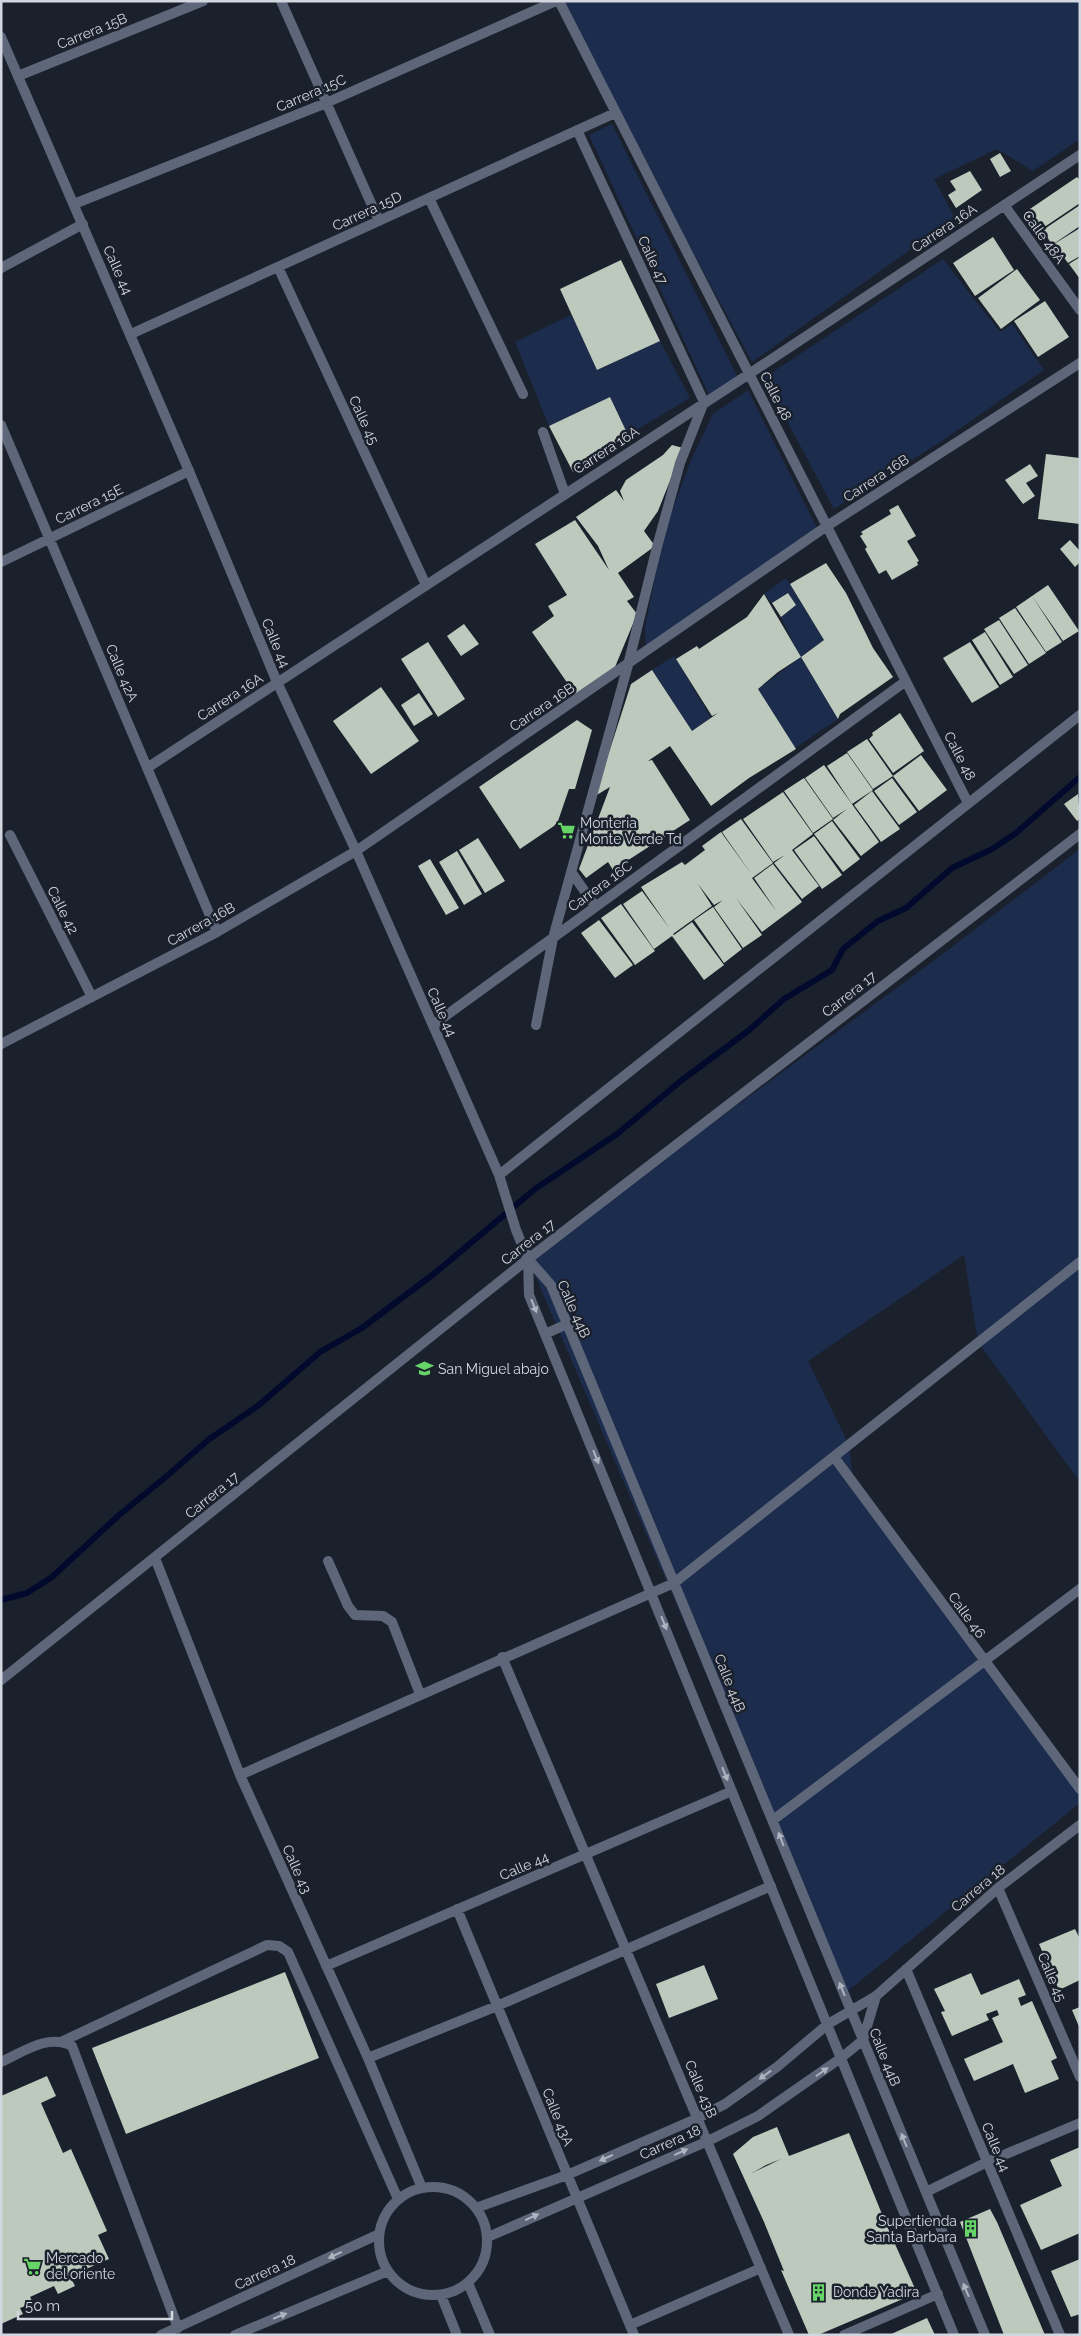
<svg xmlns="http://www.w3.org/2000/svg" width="1081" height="2336" viewBox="0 0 1081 2336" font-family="Raleway,sans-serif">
<rect width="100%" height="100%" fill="#1b212c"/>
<!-- green -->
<path fill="#1c2c4c" d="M 558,1 L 1080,1 L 1080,139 L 1033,171 L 997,149 L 934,179 L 955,218 L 752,362 Z
M 612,124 L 737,376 L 709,395 L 589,135 Z
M 943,259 L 1000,332 L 1012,324 L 1044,370 L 942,441 L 834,509 L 764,378 Z
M 571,315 L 598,370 L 660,341 L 690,398 L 628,435 L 610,397 L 549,426 L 515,342 Z
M 748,390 L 817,528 L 646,648 L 645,628 L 664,532 L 691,460 L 713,414 Z
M 786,578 L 824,640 L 800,657 L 781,617 L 796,605 L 788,593 L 772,603 L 764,594 Z
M 674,656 L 711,718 L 692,731 L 652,670 Z
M 801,657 L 838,719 L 795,748 L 758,689 Z
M 1080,849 L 1080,1482 L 978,1342 L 964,1255 L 808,1361 L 849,1445 L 854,1485 L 1080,1789 L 1080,1803 L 844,1994 L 528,1259 L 936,959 Z"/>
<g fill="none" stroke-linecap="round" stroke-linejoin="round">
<!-- stream -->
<path stroke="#01092c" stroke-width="6" d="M 1,1600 L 27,1593 L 52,1577 L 118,1516 L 168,1475 L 208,1440 L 259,1405 L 320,1352 L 362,1328 L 435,1273 L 535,1189 L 617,1134 L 682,1080 L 748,1031 L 784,999 L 832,970 L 843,949 L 878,921 L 906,908 L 952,868 L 992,849 L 1016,833 L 1080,777"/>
</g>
<!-- building -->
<path fill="#bdc9bc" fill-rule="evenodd" d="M 1000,153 L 1011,171 L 1000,177 L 990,159 Z
M 970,171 L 982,190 L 956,208 L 948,195 L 956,190 L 950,181 Z
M 1077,177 L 1080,180 L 1080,203 L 1037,232 L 1024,213 Z
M 1080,205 L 1080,226 L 1052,245 L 1043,230 Z
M 1080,228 L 1080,256 L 1068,263 L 1054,244 Z
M 993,237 L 1014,270 L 975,296 L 953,263 Z
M 1080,257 L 1080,279 L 1069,264 Z
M 621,260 L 660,341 L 597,370 L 560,289 Z
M 1017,269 L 1040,300 L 1001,329 L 978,298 Z
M 1045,301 L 1069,337 L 1038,357 L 1014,321 Z
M 610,397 L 628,435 L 573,472 L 549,426 Z
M 672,445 L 683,448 L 658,511 L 644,531 L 655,546 L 618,573 L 634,597 L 627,601 L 637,614 L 615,667 L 575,694 L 532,632 L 554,616 L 548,606 L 567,595 L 535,544 L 575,520 L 609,570 L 598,546 L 576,517 L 616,490 L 624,501 L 620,491 L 626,480 L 663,455 Z
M 1046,454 L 1080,458 L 1080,524 L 1038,519 Z
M 1030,464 L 1038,476 L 1026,483 L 1035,496 L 1023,504 L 1005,480 Z
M 898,505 L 916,536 L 907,541 L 919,561 L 917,562 L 918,565 L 892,580 L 886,570 L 879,574 L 865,549 L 867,547 L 860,536 L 863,534 L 861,532 L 891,514 L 889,510 Z
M 1070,540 L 1080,551 L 1080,562 L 1075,567 L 1060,549 Z
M 826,563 L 846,593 L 873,648 L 893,677 L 840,714 L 838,719 L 801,657 L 778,672 L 758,689 L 796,749 L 749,778 L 711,806 L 670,746 L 648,761 L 652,760 L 690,820 L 613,870 L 608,862 L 586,878 L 579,869 L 610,787 L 595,796 L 631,684 L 652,670 L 692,731 L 718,713 L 712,716 L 676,659 L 697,646 L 699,649 L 747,617 L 764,594 L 801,657 L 824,640 L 790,584 Z
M 1048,585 L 1079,631 L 1063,641 L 1032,596 Z
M 788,593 L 796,605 L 781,617 L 772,603 Z
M 1032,596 L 1062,642 L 1046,652 L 1016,607 Z
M 1015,608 L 1046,653 L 1029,664 L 999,618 Z
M 999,620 L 1028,665 L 1014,674 L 984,629 Z
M 464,624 L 479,644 L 461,656 L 447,636 Z
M 985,632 L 1013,677 L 1000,685 L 972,640 Z
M 428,642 L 465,699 L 438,717 L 401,659 Z
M 970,642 L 999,687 L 972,703 L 943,658 Z
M 381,687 L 419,741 L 371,774 L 333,721 Z
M 419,693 L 433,714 L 414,726 L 401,705 Z
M 900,713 L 924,751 L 893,773 L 869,739 L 873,735 L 872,733 Z
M 577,720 L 592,730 L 575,789 L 569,789 L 558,821 L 554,826 L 520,849 L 479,787 Z
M 867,739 L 893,776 L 873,789 L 847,752 Z
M 847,753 L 873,790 L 852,804 L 827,766 Z
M 921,755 L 947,790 L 919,811 L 893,776 Z
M 824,765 L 879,842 L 861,856 L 833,820 L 847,809 L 833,818 L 805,778 Z
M 804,778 L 833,819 L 813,833 L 784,791 Z
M 892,778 L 917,812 L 899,825 L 874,791 Z
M 872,791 L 900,829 L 881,842 L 854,805 Z
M 783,792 L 813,834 L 792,850 L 819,886 L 802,899 L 774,863 L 785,855 L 773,862 L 743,819 Z
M 1078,794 L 1080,819 L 1077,821 L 1064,804 Z
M 741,819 L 773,863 L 752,878 L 777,912 L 754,878 L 773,864 L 802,902 L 762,932 L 736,898 L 762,935 L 743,948 L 714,907 L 723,900 L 714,905 L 698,884 L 712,906 L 673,934 L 674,935 L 692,922 L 724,965 L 704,980 L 672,936 L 654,949 L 623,904 L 642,891 L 670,929 L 641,887 L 682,862 L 685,865 L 705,850 L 702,846 L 721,832 L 752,875 L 722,832 Z
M 832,821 L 860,859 L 843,872 L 814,834 Z
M 814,836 L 842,875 L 822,889 L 794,850 Z
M 478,838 L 505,881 L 485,893 L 459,850 Z
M 457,851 L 482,894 L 464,905 L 439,862 Z
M 430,859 L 459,908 L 446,915 L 418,866 Z
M 621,904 L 655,951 L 635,965 L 601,918 Z
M 713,907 L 742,949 L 724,963 L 694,920 Z
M 599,920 L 633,965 L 615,978 L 581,933 Z
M 1075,1929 L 1080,1939 L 1080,1980 L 1059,1990 L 1039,1944 Z
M 704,1965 L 718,1999 L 669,2018 L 656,1984 Z
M 285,1972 L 319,2058 L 126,2134 L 92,2048 Z
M 971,1973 L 981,1995 L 1019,1979 L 1026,1995 L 1018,1998 L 1021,2006 L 1032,2001 L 1057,2058 L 1051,2061 L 1059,2079 L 1025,2093 L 1013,2064 L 974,2081 L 964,2059 L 1003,2042 L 992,2018 L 999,2015 L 997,2010 L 986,2014 L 989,2020 L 952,2036 L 941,2012 L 945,2011 L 934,1989 Z
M 1080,2007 L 1080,2029 L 1072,2010 Z
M 47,2076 L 56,2096 L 41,2103 L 63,2153 L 71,2149 L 107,2231 L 98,2235 L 109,2259 L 70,2276 L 75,2286 L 58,2294 L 54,2286 L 30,2297 L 33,2303 L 20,2308 L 23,2314 L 1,2324 L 1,2096 Z
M 777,2127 L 789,2156 L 849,2133 L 886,2224 L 917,2293 L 818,2335 L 809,2335 L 781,2270 L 784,2271 L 764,2222 L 733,2154 L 753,2137 ZM 781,2159 L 752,2173 L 766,2165 Z
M 1080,2147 L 1080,2233 L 1041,2250 L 1020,2205 L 1062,2186 L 1050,2160 Z
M 990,2209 L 997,2222 L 1045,2335 L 1004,2335 L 960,2222 Z
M 1080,2259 L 1080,2314 L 1071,2317 L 1051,2271 Z
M 927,2318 L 935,2335 L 889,2335 Z"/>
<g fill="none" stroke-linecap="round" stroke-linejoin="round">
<!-- minor -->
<path stroke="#5e677a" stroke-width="10" d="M 281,1 L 379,221
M 559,1 L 968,803
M 18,76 L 203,1
M 429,198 L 523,394
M 74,204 L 326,103 L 556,1
M 1004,205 L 1080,310
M 278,267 L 426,585
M 1,268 L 83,224
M 131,334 L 615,113
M 1,425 L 217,932
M 543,432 L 565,494
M 1,562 L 189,471
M 147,768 L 749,374 L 1080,155
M 10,835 L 92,997
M 572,873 L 595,906
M 433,1025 L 906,681
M 536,1025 L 553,938 L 628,665 L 657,547 L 680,463 L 704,402 L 577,130
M 1,1044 L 217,932 L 356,851 L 827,526 L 1080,363
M 528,1259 L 551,1285 L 985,2335
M 528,1259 L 529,1295 L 954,2335
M 545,1334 L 567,1324
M 834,1457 L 1080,1789
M 155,1558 L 240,1775 L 368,2058 L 422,2188
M 328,1561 L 348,1606 L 355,1615 L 383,1616 L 392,1622 L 420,1694
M 502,1657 L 789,2335
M 240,1775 L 674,1583 L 1080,1262
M 773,1820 L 1080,1589
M 998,1888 L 1080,2077
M 457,1909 L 634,2335
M 326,1966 L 732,1791
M 906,1969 L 1060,2335
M 63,2041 L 267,1945 L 279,1946 L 288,1952 L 398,2199
M 368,2058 L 497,2006 L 771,1886
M 1,2062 C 23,2052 49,2033 72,2046 L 178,2328
M379 2241a54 54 0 1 1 108 0a54 54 0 1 1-108 0Z
M 926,2192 L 987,2162 L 1080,2123
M 476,2208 L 567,2175 L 698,2118 L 725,2104 L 777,2067 L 828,2024 L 876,1996 L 998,1888 L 1080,1825
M 488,2237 L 708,2141 L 758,2116 L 841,2058 L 863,2040 L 876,1996
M 468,2283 L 490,2335
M 441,2295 L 457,2335
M 630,2325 L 761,2268
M 161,2335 L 379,2234
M 235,2335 L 388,2271
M 844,2335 L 938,2294"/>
<!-- tertiary -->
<path stroke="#5e677a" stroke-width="10" d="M 1,37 L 189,471 L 277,682 L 356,851 L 499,1175 L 516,1230 L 528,1259
M 499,1175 L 1080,715
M 1,1680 L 528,1259 L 1080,834"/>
</g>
<!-- one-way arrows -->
<defs><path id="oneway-solid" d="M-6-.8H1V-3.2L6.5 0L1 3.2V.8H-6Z" transform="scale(1.25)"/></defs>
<g fill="#afb5c0">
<use href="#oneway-solid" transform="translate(534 1306) rotate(68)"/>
<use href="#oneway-solid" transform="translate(596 1457) rotate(68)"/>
<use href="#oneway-solid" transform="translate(664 1623) rotate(68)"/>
<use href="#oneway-solid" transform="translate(725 1774) rotate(68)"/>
<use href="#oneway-solid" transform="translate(781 1839) rotate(-111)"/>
<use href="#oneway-solid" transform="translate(842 1989) rotate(-112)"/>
<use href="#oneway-solid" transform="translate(822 2072) rotate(-35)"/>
<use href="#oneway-solid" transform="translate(765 2075) rotate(144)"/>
<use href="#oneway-solid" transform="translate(904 2140) rotate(-112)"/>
<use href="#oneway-solid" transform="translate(681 2152) rotate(-24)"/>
<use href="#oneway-solid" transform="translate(606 2158) rotate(156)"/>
<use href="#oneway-solid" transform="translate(532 2217) rotate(-24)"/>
<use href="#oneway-solid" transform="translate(335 2255) rotate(155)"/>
<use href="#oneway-solid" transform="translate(966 2290) rotate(-113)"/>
<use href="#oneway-solid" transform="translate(280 2316) rotate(-22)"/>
</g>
<!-- icons -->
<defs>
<symbol id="supermarket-bare" viewBox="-9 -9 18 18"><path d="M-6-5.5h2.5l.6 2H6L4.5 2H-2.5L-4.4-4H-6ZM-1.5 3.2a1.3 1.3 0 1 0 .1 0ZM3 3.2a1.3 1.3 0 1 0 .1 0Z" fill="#66d467" stroke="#1b212c" stroke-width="2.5" paint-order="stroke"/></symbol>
<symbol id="school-bare" viewBox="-9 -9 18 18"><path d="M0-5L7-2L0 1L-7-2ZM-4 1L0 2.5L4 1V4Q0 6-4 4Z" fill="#66d467" stroke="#1b212c" stroke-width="2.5" paint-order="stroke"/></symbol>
<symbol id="building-bare" viewBox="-9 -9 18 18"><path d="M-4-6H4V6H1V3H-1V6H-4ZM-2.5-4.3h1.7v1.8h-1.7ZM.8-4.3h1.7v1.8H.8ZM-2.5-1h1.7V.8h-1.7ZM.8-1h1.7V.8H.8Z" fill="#66d467" stroke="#1b212c" stroke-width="2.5" paint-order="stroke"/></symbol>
</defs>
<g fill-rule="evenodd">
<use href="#supermarket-bare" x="554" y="818" width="25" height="25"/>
<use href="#school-bare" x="412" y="1356" width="25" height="25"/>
<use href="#building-bare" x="958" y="2216" width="25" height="25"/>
<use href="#supermarket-bare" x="20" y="2254" width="25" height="25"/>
<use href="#building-bare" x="806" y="2280" width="25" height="25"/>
</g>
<g text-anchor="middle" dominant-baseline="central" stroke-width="5" stroke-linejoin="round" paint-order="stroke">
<!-- street labels -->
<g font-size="14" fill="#d2d6de" stroke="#1b212c">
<text transform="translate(92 31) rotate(-22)">Carrera 15B</text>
<text transform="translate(311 93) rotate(-23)">Carrera 15C</text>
<text transform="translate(367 211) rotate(-25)">Carrera 15D</text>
<text transform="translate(944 228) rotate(-34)">Carrera 16A</text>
<text transform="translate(1044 237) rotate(54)">Calle 48A</text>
<text transform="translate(653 260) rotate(65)">Calle 47</text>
<text transform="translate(118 270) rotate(66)">Calle 44</text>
<text transform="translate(776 396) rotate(63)">Calle 48</text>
<text transform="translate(364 420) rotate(65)">Calle 45</text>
<text transform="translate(606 450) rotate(-33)">Carrera 16A</text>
<text transform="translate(876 478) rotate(-33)">Carrera 16B</text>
<text transform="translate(89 504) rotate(-26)">Carrera 15E</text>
<text transform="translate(276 643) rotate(67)">Calle 44</text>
<text transform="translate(122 673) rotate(67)">Calle 42A</text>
<text transform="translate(230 697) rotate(-33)">Carrera 16A</text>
<text transform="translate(542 707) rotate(-34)">Carrera 16B</text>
<text transform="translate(960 756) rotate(63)">Calle 48</text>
<text transform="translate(600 886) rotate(-36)">Carrera 16C</text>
<text transform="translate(63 910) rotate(63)">Calle 42</text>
<text transform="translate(201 924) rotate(-29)">Carrera 16B</text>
<text transform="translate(849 994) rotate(-38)">Carrera 17</text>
<text transform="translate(442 1012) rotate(66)">Calle 44</text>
<text transform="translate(528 1242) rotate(-38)">Carrera 17</text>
<text transform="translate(574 1309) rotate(66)">Calle 44B</text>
<text transform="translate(212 1495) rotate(-39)">Carrera 17</text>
<text transform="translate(967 1615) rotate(54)">Calle 46</text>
<text transform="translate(730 1683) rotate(68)">Calle 44B</text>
<text transform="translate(524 1866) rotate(-23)">Calle 44</text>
<text transform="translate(297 1869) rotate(66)">Calle 43</text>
<text transform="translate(978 1888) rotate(-40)">Carrera 18</text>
<text transform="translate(1052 1977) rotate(67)">Calle 45</text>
<text transform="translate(885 2057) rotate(68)">Calle 44B</text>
<text transform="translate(701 2089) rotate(67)">Calle 43B</text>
<text transform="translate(558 2117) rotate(68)">Calle 43A</text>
<text transform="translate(670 2142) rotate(-24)">Carrera 18</text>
<text transform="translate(996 2147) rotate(67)">Calle 44</text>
<text transform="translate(265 2272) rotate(-25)">Carrera 18</text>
</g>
<!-- poi labels -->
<g font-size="14" fill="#d2d6de" stroke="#1b212c" text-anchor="start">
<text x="580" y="823">Monteria<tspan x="580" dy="16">Monte Verde Td</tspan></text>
<text x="438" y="1369">San Miguel abajo</text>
<text x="957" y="2221" text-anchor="end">Supertienda<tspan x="957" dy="16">Santa Barbara</tspan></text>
<text x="46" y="2258">Mercado<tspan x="46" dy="16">del oriente</tspan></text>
<text x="833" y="2292">Donde Yadira</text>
</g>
</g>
<!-- border -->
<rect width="1081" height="2336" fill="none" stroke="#d2d6de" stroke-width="5"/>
<!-- scale -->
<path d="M18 2311v8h154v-8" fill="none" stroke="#d2d6de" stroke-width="2.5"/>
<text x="25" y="2311" font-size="15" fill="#d2d6de" stroke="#1b212c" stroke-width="4" paint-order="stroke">50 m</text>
</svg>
